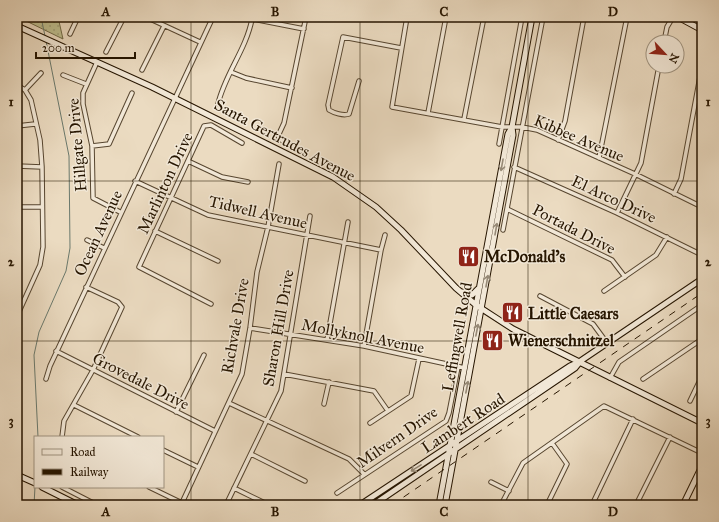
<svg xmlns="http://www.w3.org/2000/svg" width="719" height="522" viewBox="0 0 719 522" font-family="'IM FELL Great Primer',serif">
<defs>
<pattern id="park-dots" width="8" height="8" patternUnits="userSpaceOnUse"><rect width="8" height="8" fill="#bebe8e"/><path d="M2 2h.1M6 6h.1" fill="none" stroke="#a3a279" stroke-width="1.8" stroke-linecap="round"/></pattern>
</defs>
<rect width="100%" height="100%" fill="#ebdbc1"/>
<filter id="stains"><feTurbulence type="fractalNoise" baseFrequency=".005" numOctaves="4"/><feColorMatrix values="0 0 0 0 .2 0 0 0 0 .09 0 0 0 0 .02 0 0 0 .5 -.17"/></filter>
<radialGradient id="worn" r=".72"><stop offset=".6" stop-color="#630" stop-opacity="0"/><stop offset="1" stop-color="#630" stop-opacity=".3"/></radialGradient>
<!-- park -->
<path fill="url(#park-dots)" stroke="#726a47" d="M 18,17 L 58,17 L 63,39 Z"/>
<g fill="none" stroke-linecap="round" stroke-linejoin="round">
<!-- stream -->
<path stroke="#6a796d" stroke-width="1" d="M 41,17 L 45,36
M 38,437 L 34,355 L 39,332 L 66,271 L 70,248 L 69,156 L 46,41
M 34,505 L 35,487"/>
<defs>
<path id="street" d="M 146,17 L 200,42
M 242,17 L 304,29
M 407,17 L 392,107 L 502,127 L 522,127 L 537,130 L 635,174 L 702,207
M 70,34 L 78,17
M 664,42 L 667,27 L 673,17
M 106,52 L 124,17
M 97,62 L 83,93 L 83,104 L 92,146 L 93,198 L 120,212
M 142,70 L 164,26
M 231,72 L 246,78 L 292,88
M 63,75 L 86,84
M 359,81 L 349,114 C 343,116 334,113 329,110 L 328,105 L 343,37 L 401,48
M 17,85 L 25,90
M 25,90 L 41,73
M 218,104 C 225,74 246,50 252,19
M 428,113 L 446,17
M 464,119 L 484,17
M 17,126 L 35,124
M 558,140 L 565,121 L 584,17
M 499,144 L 522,17
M 92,146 L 109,144 L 132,93
M 297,148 L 281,140 L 278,136 L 284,123 L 306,17
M 599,158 L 627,17
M 188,161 L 222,177 L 248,182
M 17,166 L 42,167
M 514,167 L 617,213 L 702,255
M 135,181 L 208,215 L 381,250
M 674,194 L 681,179 L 702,66
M 17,207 L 42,207
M 507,209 L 612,260 L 625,277
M 617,213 L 641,163 L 659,66
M 503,230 L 543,17
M 155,231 L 218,261
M 87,240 L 104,248
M 604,291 L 656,255 L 667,237
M 540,296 L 593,324 L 607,343
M 211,304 L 139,267 L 204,126 L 211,125 L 242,143
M 17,316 L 40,265 L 43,247 L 42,167 L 40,140 L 31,100 L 25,90
M 250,328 L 364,346 L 465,368
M 327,340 L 348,222
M 364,346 L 381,250 L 385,235
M 56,351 L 215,431
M 284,374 L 374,391 L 388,411
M 610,378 L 619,362 L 702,305
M 46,379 L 50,366 L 213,17
M 643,379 L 702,339
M 690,401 L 702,376
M 229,403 L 349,459 L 364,474
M 324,404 L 329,382
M 74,405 L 138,437
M 176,412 L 204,355
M 370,423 L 411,396 L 419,359
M 62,437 L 64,421 L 93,370 L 122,307 L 118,302 L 86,287
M 163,450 L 198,467
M 251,454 L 305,481
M 491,482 L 509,491
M 62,487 L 97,505
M 149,487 L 182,503
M 234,488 L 269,505
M 337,493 L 446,421 L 449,413 L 458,367
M 181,505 L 242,374 L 250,328 L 257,272 L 268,227 L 279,164
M 226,505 L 281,391 L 310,216
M 451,505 L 452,503 L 456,505
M 501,505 L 523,463 L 604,406 L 702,453
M 547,505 L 567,464 L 552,443
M 592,505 L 633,419
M 636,505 L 670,437"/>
<path id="secondary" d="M 678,17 L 702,30
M 17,26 L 152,87 L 333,177 L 376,207 L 401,230 L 456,288 L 476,305 L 513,329 L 702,423
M 463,292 L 472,295 L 478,289
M 17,475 L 35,483
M 42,487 L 78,505
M 360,505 L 570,366 L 579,362 L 702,279
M 373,505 L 575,368 L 579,363
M 439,505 L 508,134 L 512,127 L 532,17
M 445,505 L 513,135 L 512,127
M 683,505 L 702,466"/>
</defs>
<!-- street casing -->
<use href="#street" stroke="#574630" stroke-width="5.5"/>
<!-- secondary casing -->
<use href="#secondary" stroke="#261500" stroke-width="7"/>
<!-- street -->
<use href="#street" stroke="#f2e8d7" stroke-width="3.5"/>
<!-- secondary -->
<use href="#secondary" stroke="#f2e8d7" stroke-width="5"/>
<!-- rail -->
<path stroke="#261500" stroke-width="1" stroke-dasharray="7 7" stroke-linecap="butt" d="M 392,505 L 702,293"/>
</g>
<!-- one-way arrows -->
<defs><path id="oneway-shaft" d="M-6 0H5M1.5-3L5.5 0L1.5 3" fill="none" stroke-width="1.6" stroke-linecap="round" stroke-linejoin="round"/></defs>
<g stroke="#968976">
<use href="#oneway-shaft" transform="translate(502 165) rotate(100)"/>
<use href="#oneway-shaft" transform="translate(496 229) rotate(-80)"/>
<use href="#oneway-shaft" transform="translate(487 281) rotate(-80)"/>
<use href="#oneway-shaft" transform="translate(477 330) rotate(-79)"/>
<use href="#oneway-shaft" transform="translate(467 387) rotate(-79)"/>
<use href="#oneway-shaft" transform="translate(416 468) rotate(148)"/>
</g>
<!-- grid -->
<path fill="none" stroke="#261500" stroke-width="1" stroke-opacity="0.55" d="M 191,17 L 191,505M 360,17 L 360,505M 528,17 L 528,505M 17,181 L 702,181M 17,341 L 702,341"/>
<!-- icons -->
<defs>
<symbol id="restaurant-square" viewBox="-11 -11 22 22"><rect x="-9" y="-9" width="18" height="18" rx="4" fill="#8f2418" stroke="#f2e8d7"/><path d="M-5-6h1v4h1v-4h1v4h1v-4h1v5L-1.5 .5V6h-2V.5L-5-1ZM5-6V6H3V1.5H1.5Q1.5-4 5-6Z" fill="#fff"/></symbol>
</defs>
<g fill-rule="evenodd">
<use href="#restaurant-square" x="456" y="244" width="25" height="25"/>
<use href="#restaurant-square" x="500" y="300" width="25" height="25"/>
<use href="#restaurant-square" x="480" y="328" width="25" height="25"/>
</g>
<g text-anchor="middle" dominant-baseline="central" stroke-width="3" stroke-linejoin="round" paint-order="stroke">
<!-- street labels -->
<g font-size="16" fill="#261500" stroke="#f2e8d7">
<text transform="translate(579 138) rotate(23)">Kibbee Avenue</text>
<text transform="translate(285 140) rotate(28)">Santa Gertrudes Avenue</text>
<text transform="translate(77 145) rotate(-95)">Hillgate Drive</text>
<text transform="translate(165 183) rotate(-65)">Marlinton Drive</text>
<text transform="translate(614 199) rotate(25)">El Arco Drive</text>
<text transform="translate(258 212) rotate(13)">Tidwell Avenue</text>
<text transform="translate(574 229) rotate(27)">Portada Drive</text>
<text transform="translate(98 233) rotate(-65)">Ocean Avenue</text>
<text transform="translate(235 326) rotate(-80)">Richvale Drive</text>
<text transform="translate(278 328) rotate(-80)">Sharon Hill Drive</text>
<text transform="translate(363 336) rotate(11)">Mollyknoll Avenue</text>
<text transform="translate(457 337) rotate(-80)">Leffingwell Road</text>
<text transform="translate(141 381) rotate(27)">Grovedale Drive</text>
<text transform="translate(463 423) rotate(-33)">Lambert Road</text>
<text transform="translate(397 437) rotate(-35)">Milvern Drive</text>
</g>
<!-- poi labels -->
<g font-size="16" font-weight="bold" fill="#261500" stroke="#f2e8d7" text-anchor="start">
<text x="484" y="256">McDonald's</text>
<text x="528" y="313">Little Caesars</text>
<text x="508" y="340">Wienerschnitzel</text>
</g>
</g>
<!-- margin -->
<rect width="719" height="522" fill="none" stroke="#ebdbc1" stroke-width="44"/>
<!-- legend -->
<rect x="34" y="436" width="130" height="52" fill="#f2e8d7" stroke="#a09481"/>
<rect x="42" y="449" width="20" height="6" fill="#f2e8d7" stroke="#a09481"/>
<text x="70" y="456" font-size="12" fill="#261500">Road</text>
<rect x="42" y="469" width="20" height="6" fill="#261500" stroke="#a09481"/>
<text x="70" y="476" font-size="12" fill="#261500">Railway</text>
<!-- north arrow -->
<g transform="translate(665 54) rotate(116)"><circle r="19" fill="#f2e8d7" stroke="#a09481"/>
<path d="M0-3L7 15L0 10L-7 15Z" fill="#8f2418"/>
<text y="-6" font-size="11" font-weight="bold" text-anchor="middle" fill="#261500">N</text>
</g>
<!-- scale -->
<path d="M36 52v6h99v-6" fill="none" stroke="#261500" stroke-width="2"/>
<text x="42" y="52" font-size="12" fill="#261500" stroke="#f2e8d7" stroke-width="3" paint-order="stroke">200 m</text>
<rect x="22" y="22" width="675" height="478" fill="none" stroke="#261500" stroke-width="1.5"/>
<g font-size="13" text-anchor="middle" font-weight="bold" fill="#261500">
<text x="106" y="16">A</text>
<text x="275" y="16">B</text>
<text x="444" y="16">C</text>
<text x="613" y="16">D</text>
<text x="11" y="106">1</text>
<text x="708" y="106">1</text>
<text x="11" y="266">2</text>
<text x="708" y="266">2</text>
<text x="11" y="425">3</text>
<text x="708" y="425">3</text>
<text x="106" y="516">A</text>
<text x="275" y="516">B</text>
<text x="444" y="516">C</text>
<text x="613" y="516">D</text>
</g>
<rect width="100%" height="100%" filter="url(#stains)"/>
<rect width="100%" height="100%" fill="url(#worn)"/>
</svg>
